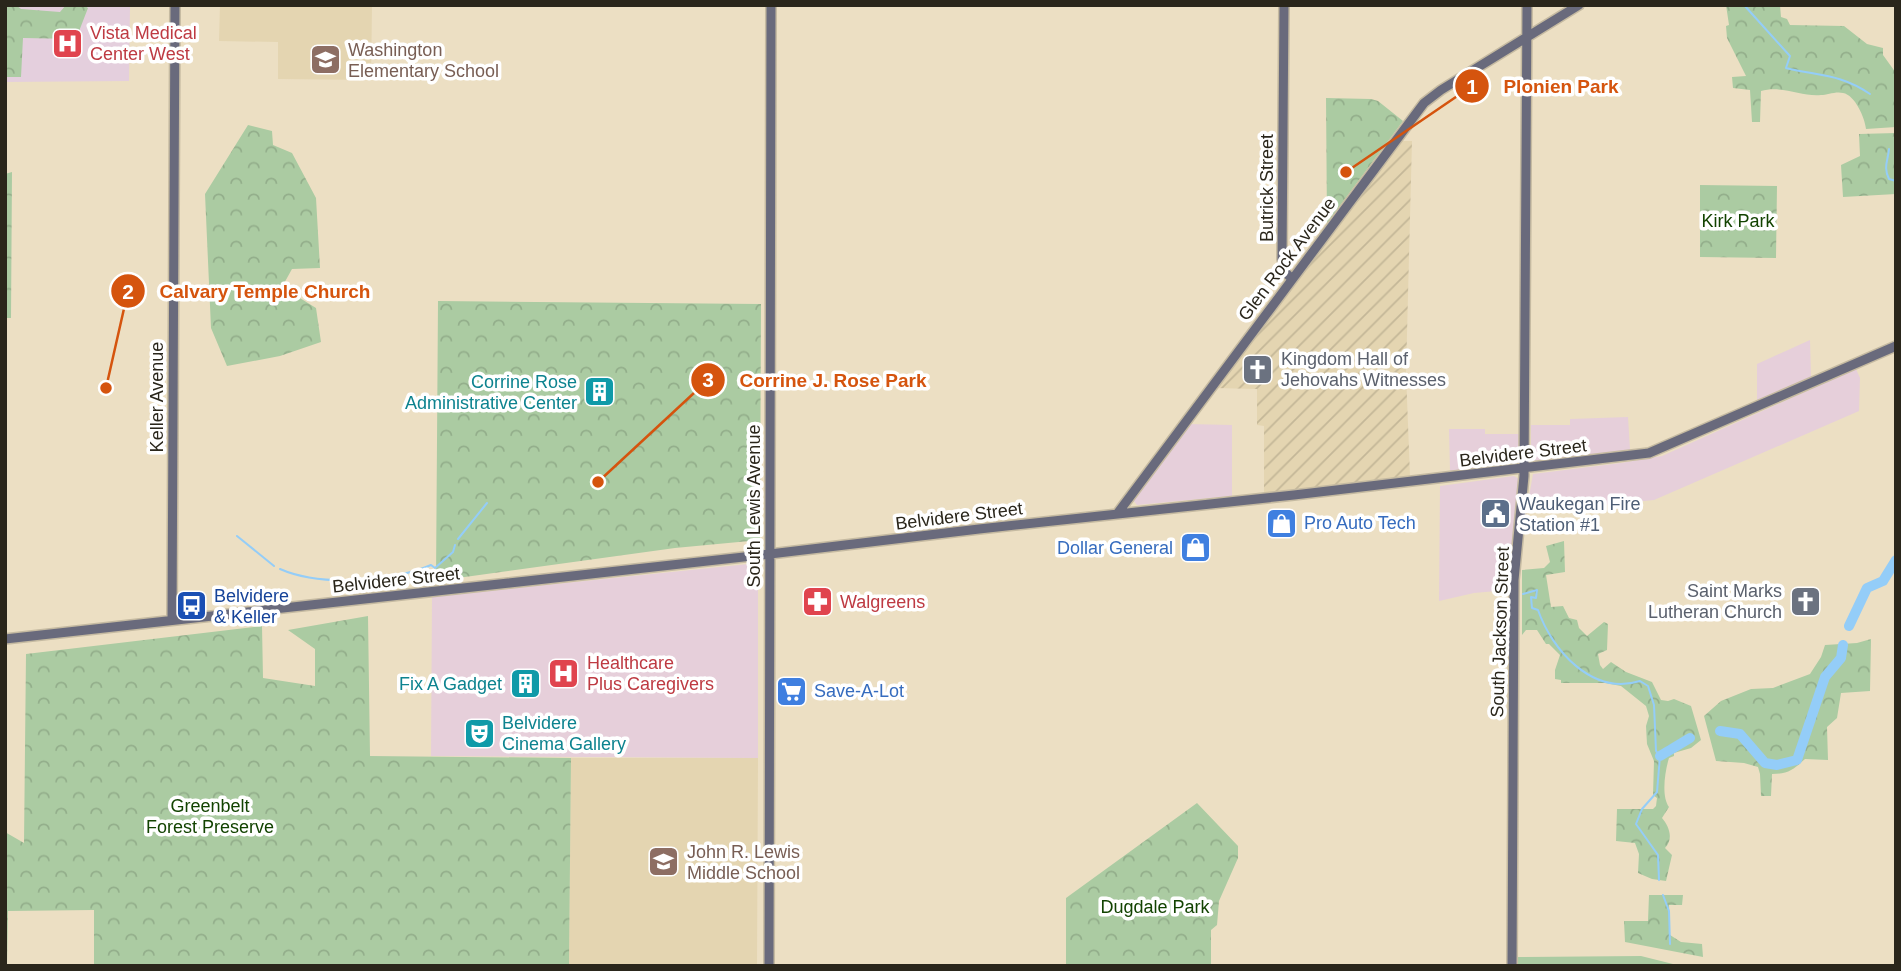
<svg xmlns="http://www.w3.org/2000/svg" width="1901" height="971" viewBox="0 0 1901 971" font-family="Arial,sans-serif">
<defs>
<pattern id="industrial-furrows" width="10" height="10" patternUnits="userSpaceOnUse" patternTransform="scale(1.75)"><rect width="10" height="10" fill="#e4d5b1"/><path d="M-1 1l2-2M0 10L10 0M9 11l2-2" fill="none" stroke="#c4b798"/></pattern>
<pattern id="forest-crowns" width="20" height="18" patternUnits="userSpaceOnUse" patternTransform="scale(1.75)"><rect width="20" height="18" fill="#abcba2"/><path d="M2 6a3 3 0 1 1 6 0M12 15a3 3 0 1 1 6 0" fill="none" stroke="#93ae8b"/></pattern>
</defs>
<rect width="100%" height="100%" fill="#ecdfc3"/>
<!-- commercial -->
<path fill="#e6cfda" d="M 1810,340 L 1811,377 L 1757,401 L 1757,364 Z
M 1856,369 L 1860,378 L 1859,411 L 1654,500 L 1526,513 L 1533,474 L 1621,463 L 1662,456 Z
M 1628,417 L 1630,450 L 1531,461 L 1531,425 L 1570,425 L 1570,419 Z
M 1187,424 L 1232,425 L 1232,496 L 1137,505 L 1133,500 Z
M 1449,429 L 1485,429 L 1485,434 L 1520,434 L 1518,462 L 1450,471 Z
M 1514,476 L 1519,479 L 1508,590 L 1474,593 L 1439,601 L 1440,486 Z
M 758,563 L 758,758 L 431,756 L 432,597 Z"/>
<!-- industrial -->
<path fill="url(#industrial-furrows)" d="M 1402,141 L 1412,141 L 1406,373 L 1410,476 L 1264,493 L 1264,426 L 1257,425 L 1257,389 L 1214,388 Z"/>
<!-- built -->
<path fill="#e4d5b1" d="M 220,5 L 372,5 L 371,80 L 278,79 L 278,42 L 219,41 Z
M 571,758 L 758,758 L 757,966 L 569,966 Z"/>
<!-- medical -->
<path fill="#e4cfdd" d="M 5,5 L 130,5 L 129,81 L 5,82 Z"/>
<!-- forest -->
<path fill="url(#forest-crowns)" d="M 5,5 L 16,5 L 21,9 L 60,12 L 66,5 L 83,5 L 88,8 L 76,39 L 23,38 L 21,77 L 5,77 Z
M 1726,5 L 1780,5 L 1781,17 L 1787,19 L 1790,25 L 1844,26 L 1867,44 L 1883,48 L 1883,55 L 1896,73 L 1896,127 L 1866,129 C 1865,118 1855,95 1843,93 C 1836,91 1827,95 1821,95 C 1802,97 1782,85 1761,91 L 1760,122 L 1752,122 L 1750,90 L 1733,88 L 1732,77 L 1746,76 L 1727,38 L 1726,26 L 1729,25 Z
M 1326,98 L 1371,99 L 1378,101 L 1403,121 L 1327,223 Z
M 248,125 L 272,131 L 273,145 L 292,153 L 316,198 L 320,268 L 292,269 L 282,287 L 316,308 L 321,342 L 280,356 L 227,366 L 211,328 L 205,194 Z
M 1896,133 L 1896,194 L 1843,197 L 1841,165 L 1860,156 L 1859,134 Z
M 12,172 L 11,318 L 5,318 L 5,174 Z
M 1700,185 L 1777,186 L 1776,258 L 1700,257 Z
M 438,301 L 761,304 L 760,540 L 675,548 L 436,581 Z
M 1564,541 L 1565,572 L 1546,575 L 1551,607 L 1563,606 L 1569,618 L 1577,620 L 1579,628 L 1587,636 L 1604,622 L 1608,624 L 1607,650 L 1598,654 L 1600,665 L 1603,669 L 1611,662 L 1626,672 L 1652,682 L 1661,700 L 1668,701 L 1674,699 L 1691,706 L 1701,740 L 1691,748 L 1674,753 L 1674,756 L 1669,758 C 1665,771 1661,796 1669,807 L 1662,818 C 1669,826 1674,839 1665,848 L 1672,855 L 1666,881 L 1652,879 L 1638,873 L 1639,854 L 1635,843 L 1616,841 L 1617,809 L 1653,809 L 1656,806 L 1657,798 L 1653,795 L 1654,761 L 1647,744 L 1646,726 L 1649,716 L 1646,706 L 1621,686 L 1605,683 L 1561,683 L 1561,680 L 1555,679 L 1555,670 L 1560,655 L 1549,644 L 1546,644 L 1537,630 L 1526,630 L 1522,635 L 1522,570 L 1544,568 L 1550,562 L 1546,546 Z
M 368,616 L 370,756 L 571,758 L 569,966 L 94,966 L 94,910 L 8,911 L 7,966 L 5,966 L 5,832 L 24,843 L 26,654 L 262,626 L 263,678 L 315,686 L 315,649 L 288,630 Z
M 1871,639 L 1870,691 L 1841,693 L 1837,718 L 1827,727 L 1828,760 L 1805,759 C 1794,769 1789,774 1772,774 L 1771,796 L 1761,796 L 1760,774 L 1758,767 L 1744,763 L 1716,761 L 1704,716 L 1721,701 L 1751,689 L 1773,688 L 1810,674 L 1821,657 L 1825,645 L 1857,643 Z
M 1197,803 L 1238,846 L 1238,858 L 1219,901 L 1217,925 L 1211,930 L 1211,966 L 1066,966 L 1066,898 Z
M 1649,895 L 1683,895 L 1682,905 L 1669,905 L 1670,935 L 1681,942 L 1702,944 L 1703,957 L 1625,942 L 1624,921 L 1648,921 Z
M 1641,956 L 1681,966 L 1516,966 L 1516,957 Z"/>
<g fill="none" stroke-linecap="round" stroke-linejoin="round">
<!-- stream -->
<path stroke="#94cdf8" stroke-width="2" d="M 1744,5 L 1790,56 L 1786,68 C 1819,76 1841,74 1870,94
M 1889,149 C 1888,161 1883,167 1889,179 L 1896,181
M 237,536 L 274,566
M 458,539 L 487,503
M 280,569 C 321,587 391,582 431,565 L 435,568 L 453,552 L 455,545
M 1523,594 L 1537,590 L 1536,598 L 1531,597 L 1532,608 L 1538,610 C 1552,650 1592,696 1640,681 L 1648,686 L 1654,705 L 1656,751 L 1660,756 L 1657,792 L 1642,809 L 1636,824 L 1658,855 L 1659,880
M 1663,895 L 1669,911 L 1670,944"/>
<!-- river -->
<path stroke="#94cdf8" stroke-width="10" d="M 1849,626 L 1867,588 L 1883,581 L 1896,560
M 1720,731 L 1740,734 L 1765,763 L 1777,765 L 1797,760 L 1825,677 L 1841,658 L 1843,645
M 1660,756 L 1690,738"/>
<defs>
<path id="secondary" d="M 1284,5 L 1282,259 L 1285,272 L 1292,279
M 1117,514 L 1424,103 L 1441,90 L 1579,5
M 172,620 L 175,5
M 5,639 L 770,554 L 979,529 L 1294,495 L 1649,453 L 1896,346
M 769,966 L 771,5
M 1512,966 L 1514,580 L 1524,476 L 1527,5"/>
</defs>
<!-- secondary casing -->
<use href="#secondary" stroke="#c5baa1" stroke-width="12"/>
<!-- secondary -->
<use href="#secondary" stroke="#696a7c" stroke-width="9"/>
</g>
<!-- icons -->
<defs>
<symbol id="hospital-square" viewBox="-11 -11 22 22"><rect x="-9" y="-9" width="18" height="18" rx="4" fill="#e0444e" stroke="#fff"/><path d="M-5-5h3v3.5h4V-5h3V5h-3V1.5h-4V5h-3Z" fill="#fff"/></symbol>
<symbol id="school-square" viewBox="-11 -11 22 22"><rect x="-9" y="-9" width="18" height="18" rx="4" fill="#8d6e63" stroke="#fff"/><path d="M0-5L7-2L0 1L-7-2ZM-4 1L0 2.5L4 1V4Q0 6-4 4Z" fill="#fff"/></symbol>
<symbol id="church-square" viewBox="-11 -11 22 22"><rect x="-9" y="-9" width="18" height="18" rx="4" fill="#6b7280" stroke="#fff"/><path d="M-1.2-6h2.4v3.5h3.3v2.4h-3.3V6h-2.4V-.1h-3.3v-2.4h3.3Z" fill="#fff"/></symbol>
<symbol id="building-square" viewBox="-11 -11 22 22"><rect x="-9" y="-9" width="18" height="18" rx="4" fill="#0f9aa8" stroke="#fff"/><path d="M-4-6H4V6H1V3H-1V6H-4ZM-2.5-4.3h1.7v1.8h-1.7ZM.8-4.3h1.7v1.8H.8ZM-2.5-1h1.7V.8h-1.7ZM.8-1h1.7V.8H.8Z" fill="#fff"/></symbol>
<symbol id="civic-square" viewBox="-11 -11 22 22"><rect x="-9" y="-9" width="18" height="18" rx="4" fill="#5c6f8a" stroke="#fff"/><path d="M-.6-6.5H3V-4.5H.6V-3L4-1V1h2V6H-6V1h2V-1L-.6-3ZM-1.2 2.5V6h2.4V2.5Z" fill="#fff"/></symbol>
<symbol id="shop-square" viewBox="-11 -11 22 22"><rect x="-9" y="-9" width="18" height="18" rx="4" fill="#3f7fe0" stroke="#fff"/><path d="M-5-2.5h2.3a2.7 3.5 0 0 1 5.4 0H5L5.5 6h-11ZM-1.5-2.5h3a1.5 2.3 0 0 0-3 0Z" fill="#fff"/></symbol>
<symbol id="pharmacy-square" viewBox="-11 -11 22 22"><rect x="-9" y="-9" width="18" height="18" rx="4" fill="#e0444e" stroke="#fff"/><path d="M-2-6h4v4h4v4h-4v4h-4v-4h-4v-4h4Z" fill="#fff"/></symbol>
<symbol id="bus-square" viewBox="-11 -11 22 22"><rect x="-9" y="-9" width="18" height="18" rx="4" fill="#1a4fb4" stroke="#fff"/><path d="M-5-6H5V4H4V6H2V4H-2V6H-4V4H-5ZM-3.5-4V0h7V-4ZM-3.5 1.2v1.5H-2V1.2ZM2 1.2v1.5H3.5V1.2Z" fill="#fff"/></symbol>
<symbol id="supermarket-square" viewBox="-11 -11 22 22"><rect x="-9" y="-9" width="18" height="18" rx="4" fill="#3f7fe0" stroke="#fff"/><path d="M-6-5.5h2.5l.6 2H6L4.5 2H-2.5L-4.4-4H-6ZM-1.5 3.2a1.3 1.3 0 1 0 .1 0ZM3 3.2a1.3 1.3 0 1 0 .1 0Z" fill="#fff"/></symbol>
<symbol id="theatre-square" viewBox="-11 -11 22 22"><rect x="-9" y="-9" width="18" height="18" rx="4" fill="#0f9aa8" stroke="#fff"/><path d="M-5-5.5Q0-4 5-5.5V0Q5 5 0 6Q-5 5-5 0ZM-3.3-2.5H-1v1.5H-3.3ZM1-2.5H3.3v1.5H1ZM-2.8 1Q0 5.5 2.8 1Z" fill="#fff"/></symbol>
</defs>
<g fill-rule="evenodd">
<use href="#hospital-square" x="50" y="26" width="35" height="35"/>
<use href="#school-square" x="308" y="42" width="35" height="35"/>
<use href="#church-square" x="1240" y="352" width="35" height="35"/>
<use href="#building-square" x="582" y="374" width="35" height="35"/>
<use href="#civic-square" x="1478" y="496" width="35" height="35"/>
<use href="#shop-square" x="1264" y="506" width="35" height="35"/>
<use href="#shop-square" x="1178" y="530" width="35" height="35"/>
<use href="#church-square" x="1788" y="584" width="35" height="35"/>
<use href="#pharmacy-square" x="800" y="584" width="35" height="35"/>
<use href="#bus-square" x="174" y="588" width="35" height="35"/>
<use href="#hospital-square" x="546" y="656" width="35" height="35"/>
<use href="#building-square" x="508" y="666" width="35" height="35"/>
<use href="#supermarket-square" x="774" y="674" width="35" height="35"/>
<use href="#theatre-square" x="462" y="716" width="35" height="35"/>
<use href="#school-square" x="646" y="844" width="35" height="35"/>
</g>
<g text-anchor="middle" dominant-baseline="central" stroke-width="7" stroke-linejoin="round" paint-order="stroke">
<!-- health labels -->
<g font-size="18" fill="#be3a42" stroke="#fff" text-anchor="start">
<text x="90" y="33">Vista Medical<tspan x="90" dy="21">Center West</tspan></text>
<text x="840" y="602">Walgreens</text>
<text x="587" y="663">Healthcare<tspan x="587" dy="21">Plus Caregivers</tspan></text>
</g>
<!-- education labels -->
<g font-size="18" fill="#785e54" stroke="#fff" text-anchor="start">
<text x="348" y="50">Washington<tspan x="348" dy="21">Elementary School</tspan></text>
<text x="687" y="852">John R. Lewis<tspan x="687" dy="21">Middle School</tspan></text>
</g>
<!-- street labels -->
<g font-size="18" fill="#2a261b" stroke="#fff">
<text transform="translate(1267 188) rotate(-90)">Butrick Street</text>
<text transform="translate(1287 259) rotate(-53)">Glen Rock Avenue</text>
<text transform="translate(157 397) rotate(-90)">Keller Avenue</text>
<text transform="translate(1523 453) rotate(-7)">Belvidere Street</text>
<text transform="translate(754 506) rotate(-90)">South Lewis Avenue</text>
<text transform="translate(959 516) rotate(-7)">Belvidere Street</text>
<text transform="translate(396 580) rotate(-6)">Belvidere Street</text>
<text transform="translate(1500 632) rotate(-88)">South Jackson Street</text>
</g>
<!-- park labels -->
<g font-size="18" fill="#124300" stroke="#fff">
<text x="1738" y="221">Kirk Park</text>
<text x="210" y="806">Greenbelt<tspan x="210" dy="21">Forest Preserve</tspan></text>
<text x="1155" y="907">Dugdale Park</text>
</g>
<!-- worship labels -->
<g font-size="18" fill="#5b616d" stroke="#fff" text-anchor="start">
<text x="1281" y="359">Kingdom Hall of<tspan x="1281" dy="21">Jehovahs Witnesses</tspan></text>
<text x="1782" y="591" text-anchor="end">Saint Marks<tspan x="1782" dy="21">Lutheran Church</tspan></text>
</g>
<!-- culture labels -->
<g font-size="18" fill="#0d838f" stroke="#fff" text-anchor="end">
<text x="577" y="382">Corrine Rose<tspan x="577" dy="21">Administrative Center</tspan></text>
<text x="502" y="684">Fix A Gadget</text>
<text x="502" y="723" text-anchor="start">Belvidere<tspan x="502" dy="21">Cinema Gallery</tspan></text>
</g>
<!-- service labels -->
<g font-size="18" fill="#4e5e75" stroke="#fff" text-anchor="start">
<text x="1519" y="504">Waukegan Fire<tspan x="1519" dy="21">Station #1</tspan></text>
</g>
<!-- shop labels -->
<g font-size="18" fill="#366cbe" stroke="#fff" text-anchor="start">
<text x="1304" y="523">Pro Auto Tech</text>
<text x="1173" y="548" text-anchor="end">Dollar General</text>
<text x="814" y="691">Save-A-Lot</text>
</g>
<!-- transit labels -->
<g font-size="18" fill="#164399" stroke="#fff" text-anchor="start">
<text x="214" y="596">Belvidere<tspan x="214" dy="21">&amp; Keller</tspan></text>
</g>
</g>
<!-- callouts -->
<path fill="none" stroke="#d5540e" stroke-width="2.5" d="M1346 172L1472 86M106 388L128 291M598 482L708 380"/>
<g fill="#d5540e" stroke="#fff" stroke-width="2.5">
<circle cx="1346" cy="172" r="7"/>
<circle cx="106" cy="388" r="7"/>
<circle cx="598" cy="482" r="7"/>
<circle cx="1472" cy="86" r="18"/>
<circle cx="128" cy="291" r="18"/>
<circle cx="708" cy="380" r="18"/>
</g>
<g font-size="21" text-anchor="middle" font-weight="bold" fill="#fff">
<text x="1472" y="94">1</text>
<text x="128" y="299">2</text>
<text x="708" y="387">3</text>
</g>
<g font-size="19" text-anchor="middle" font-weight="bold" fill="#d5540e" stroke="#fff" stroke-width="7" stroke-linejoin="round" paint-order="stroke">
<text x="1561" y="93">Plonien Park</text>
<text x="265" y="298">Calvary Temple Church</text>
<text x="833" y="387">Corrine J. Rose Park</text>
</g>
<!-- border -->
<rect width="1901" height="971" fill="none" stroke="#2a261b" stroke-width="14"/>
</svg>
